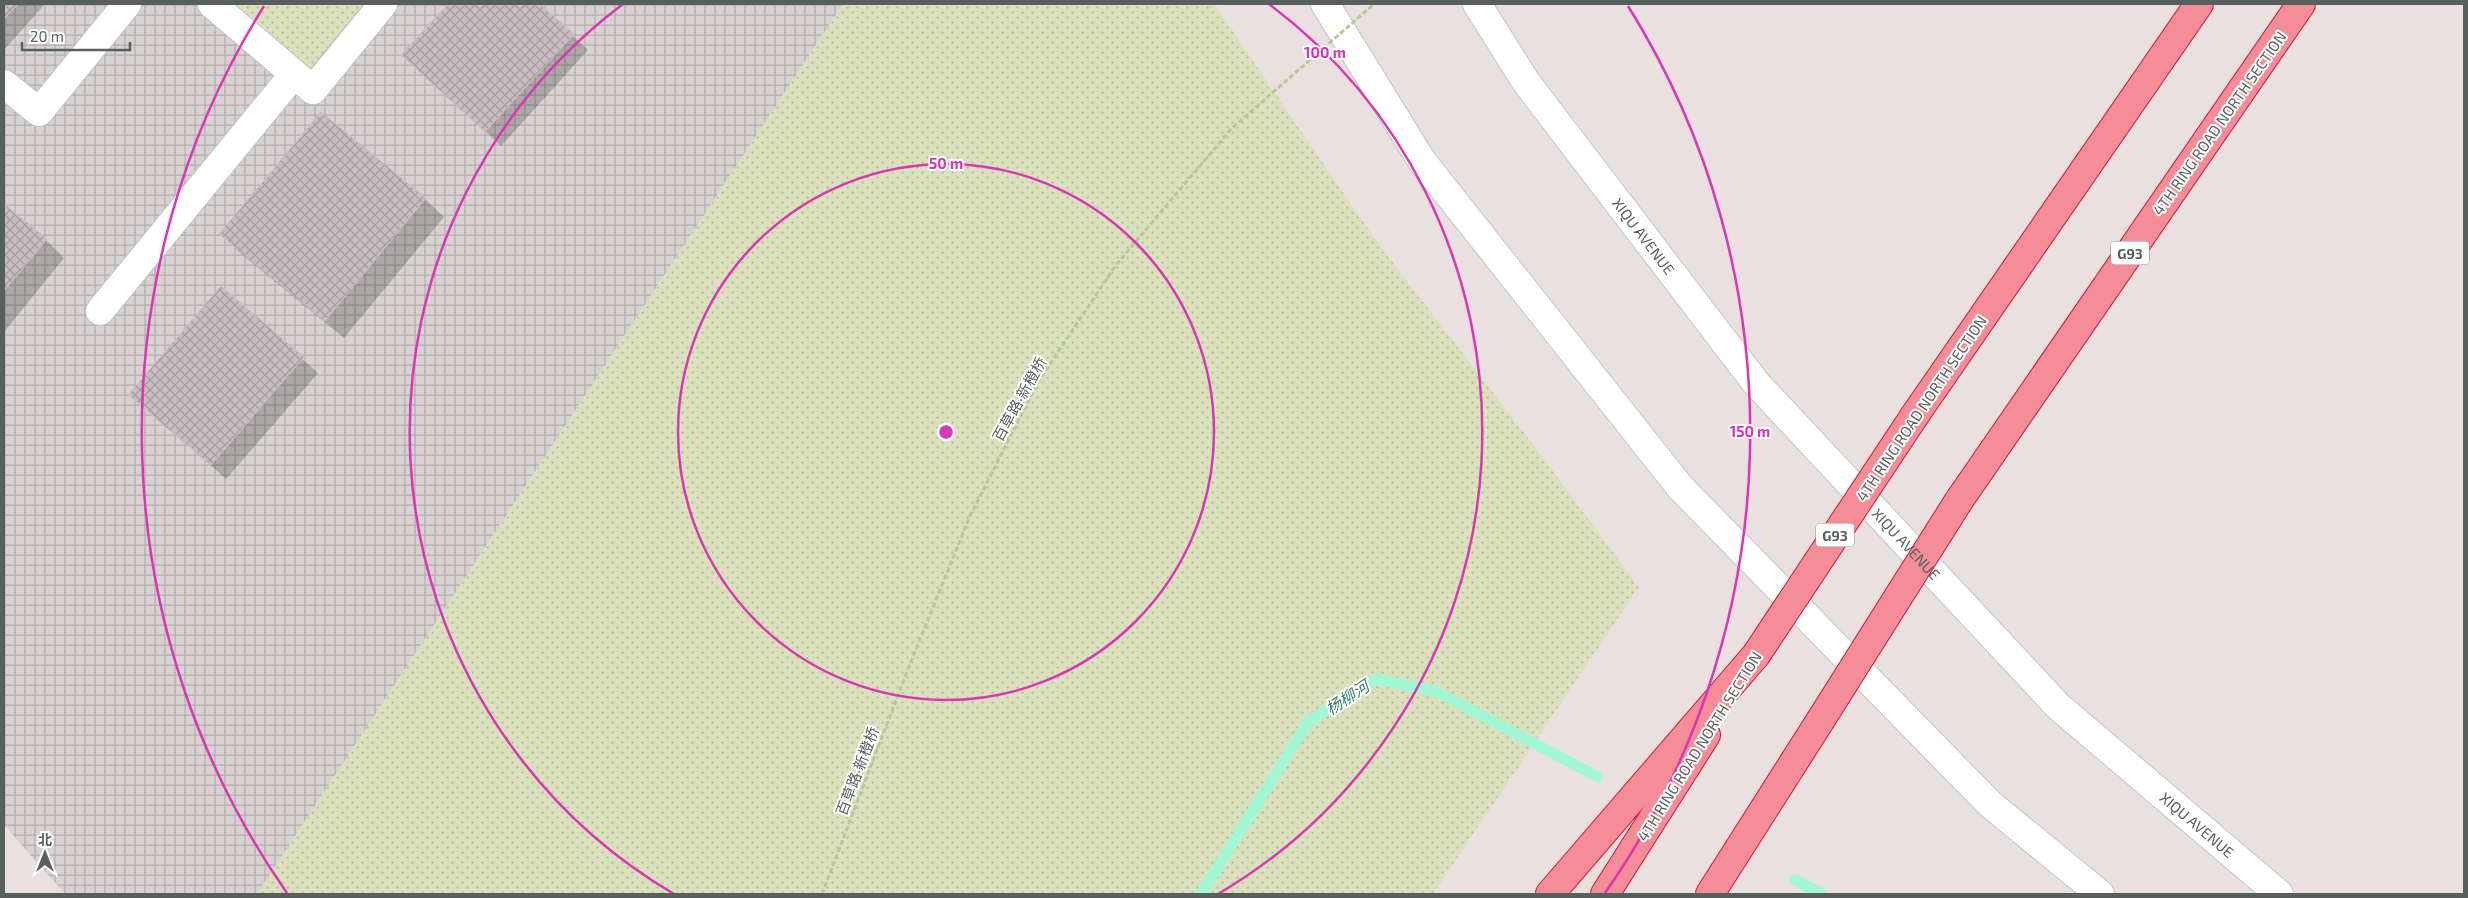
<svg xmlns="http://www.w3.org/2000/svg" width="2468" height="898" viewBox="0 0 2468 898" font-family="'Exo 2','Noto Sans SC',sans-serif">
<defs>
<pattern id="industrial-grid" width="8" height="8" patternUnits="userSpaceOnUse" patternTransform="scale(1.25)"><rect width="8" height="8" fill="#d9d2d2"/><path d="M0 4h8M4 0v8" fill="none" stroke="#b3aeae"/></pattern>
<pattern id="grass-dots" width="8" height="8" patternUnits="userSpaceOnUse" patternTransform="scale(1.25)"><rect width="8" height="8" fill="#dce1bd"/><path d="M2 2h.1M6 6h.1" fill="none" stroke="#b5ba9d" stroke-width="1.8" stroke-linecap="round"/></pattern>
<pattern id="building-cross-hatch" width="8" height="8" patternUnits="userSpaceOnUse" patternTransform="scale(1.25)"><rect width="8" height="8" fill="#c8bec1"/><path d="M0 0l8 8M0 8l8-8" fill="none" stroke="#a59ea0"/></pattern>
</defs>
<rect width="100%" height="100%" fill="#eae0e0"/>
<!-- industrial -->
<path fill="url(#industrial-grid)" d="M 4,4 L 843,4 L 257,894 L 65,894 L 4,825 Z"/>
<!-- grass -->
<path fill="url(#grass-dots)" d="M 230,4 L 363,4 L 309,70 Z
M 843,4 L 1214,4 L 1380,246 L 1531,442 L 1639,587 L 1433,894 L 257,894 Z"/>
<!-- shadow -->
<path fill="#0003" d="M 4,4 L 45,4 L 4,50 Z
M 450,4 L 538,4 L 588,50 L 501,146 L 403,55 Z
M 321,113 L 425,199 L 444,217 L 344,338 L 239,252 L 221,234 Z
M 4,205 L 46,240 L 64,258 L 4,332 Z
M 222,288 L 318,373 L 226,479 L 130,395 Z"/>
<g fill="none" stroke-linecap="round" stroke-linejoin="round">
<!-- stream -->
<path stroke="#a2f8d4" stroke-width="11" d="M 1795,880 L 1822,894
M 1201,894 L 1308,722 L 1375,679 L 1435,691 L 1598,777"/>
</g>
<!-- building -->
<path fill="url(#building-cross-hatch)" stroke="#cebfc1" d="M 4,4 L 18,4 L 4,19 Z
M 448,4 L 540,4 L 574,34 L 485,132 L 401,55 Z
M 321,112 L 426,198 L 325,321 L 219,234 Z
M 4,204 L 47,239 L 4,291 Z
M 221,286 L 304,357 L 211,465 L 128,395 Z"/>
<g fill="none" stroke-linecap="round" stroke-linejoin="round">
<defs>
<path id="street" d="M 212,4 L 313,90 L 383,4
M 4,84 L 39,112 L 127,4
M 100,311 L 294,74"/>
<g id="secondary">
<path d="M 1325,4 L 1422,161 L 1680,487 L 1990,804 L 2100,894"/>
<path id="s1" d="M 1477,4 L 1526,82 L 1756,383 L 2059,707 L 2279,894"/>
</g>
<path id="highway" d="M 1915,415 L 2199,4
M 1958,502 L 2301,4
M 1550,894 L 1756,655
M 1605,894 L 1706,735
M 1710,894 L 1820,721"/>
</defs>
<!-- street casing -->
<use href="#street" stroke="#bec6c3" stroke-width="30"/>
<!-- secondary casing -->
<use href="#secondary" stroke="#bfc8c5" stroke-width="30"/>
<!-- highway casing -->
<use href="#highway" stroke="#d91133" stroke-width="30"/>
<!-- street -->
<use href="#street" stroke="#fff" stroke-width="28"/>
<!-- secondary -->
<use href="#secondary" stroke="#fff" stroke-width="28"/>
<!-- highway -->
<use href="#highway" stroke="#f48d98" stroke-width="28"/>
<defs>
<path id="highway-bridge" d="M 1756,655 L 1915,415
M 1820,721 L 1958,502"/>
</defs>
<!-- highway-bridge casing -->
<use href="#highway-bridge" stroke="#d91133" stroke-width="30" stroke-linecap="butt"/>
<!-- path-bridge -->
<path stroke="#b6c89c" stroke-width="3" stroke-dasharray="5 2.5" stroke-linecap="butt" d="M 822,894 L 908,669 L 970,516 L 1038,382 L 1116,265 L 1232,128 L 1374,4"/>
<!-- highway-bridge -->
<use href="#highway-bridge" stroke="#f48d98" stroke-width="28"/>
</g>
<!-- distance rings -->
<g fill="none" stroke="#da36b6" stroke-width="2.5">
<circle cx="946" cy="432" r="268"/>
<path d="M674 894A536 536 0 0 1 623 4M1269 4A536 536 0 0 1 1218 894"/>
<path d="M287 893A804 804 0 0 1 264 6M1628 6A804 804 0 0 1 1605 893"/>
</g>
<g text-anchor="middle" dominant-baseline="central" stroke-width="4" stroke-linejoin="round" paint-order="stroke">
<!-- shield labels -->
<g fill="#fff" stroke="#8a908e" stroke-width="1">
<rect x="2111" y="241.5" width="38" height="23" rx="4"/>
<rect x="1816" y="523.5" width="38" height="23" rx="4"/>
</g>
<g font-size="14" font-weight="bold" fill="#58605d">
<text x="2130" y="253">G93</text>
<text x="1835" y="535">G93</text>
</g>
<!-- street labels -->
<g font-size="15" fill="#58605d" stroke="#fff">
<text transform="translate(2219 123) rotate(-55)">4TH RING ROAD NORTH SECTION</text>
<text stroke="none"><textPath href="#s1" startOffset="286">XIQU AVENUE</textPath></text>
<text transform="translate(1019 399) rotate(-61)">百草路·新橙桥</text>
<text transform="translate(1921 408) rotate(-56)">4TH RING ROAD NORTH SECTION</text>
<text stroke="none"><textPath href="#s1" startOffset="691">XIQU AVENUE</textPath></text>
<text transform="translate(1699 746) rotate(-58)">4TH RING ROAD NORTH SECTION</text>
<text transform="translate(857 771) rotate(-69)">百草路·新橙桥</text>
<text stroke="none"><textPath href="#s1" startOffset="1096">XIQU AVENUE</textPath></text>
</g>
<!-- water labels -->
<g font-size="16" font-style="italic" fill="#357e65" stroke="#fff">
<text transform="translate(1347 697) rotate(-33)">杨柳河</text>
</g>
</g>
<circle cx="946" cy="432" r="8" fill="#da36b6" stroke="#fff" stroke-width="2.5"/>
<g font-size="15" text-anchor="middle" font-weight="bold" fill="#da36b6" stroke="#fff" stroke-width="4" stroke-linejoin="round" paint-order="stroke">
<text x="1325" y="58">100 m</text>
<text x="946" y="169">50 m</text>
<text x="1750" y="437">150 m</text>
</g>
<!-- border -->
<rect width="2468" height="898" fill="none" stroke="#58605d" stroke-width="10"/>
<!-- north arrow -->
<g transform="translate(45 853)" stroke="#ffffff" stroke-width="4" paint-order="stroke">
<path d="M0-4L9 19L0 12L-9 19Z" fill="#58605d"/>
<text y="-8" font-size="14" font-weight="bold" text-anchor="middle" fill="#58605d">北</text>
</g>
<!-- scale -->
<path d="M22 42v8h108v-8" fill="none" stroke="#58605d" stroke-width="2.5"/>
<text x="30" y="42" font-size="15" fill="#58605d" stroke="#ffffff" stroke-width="4" paint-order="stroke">20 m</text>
</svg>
